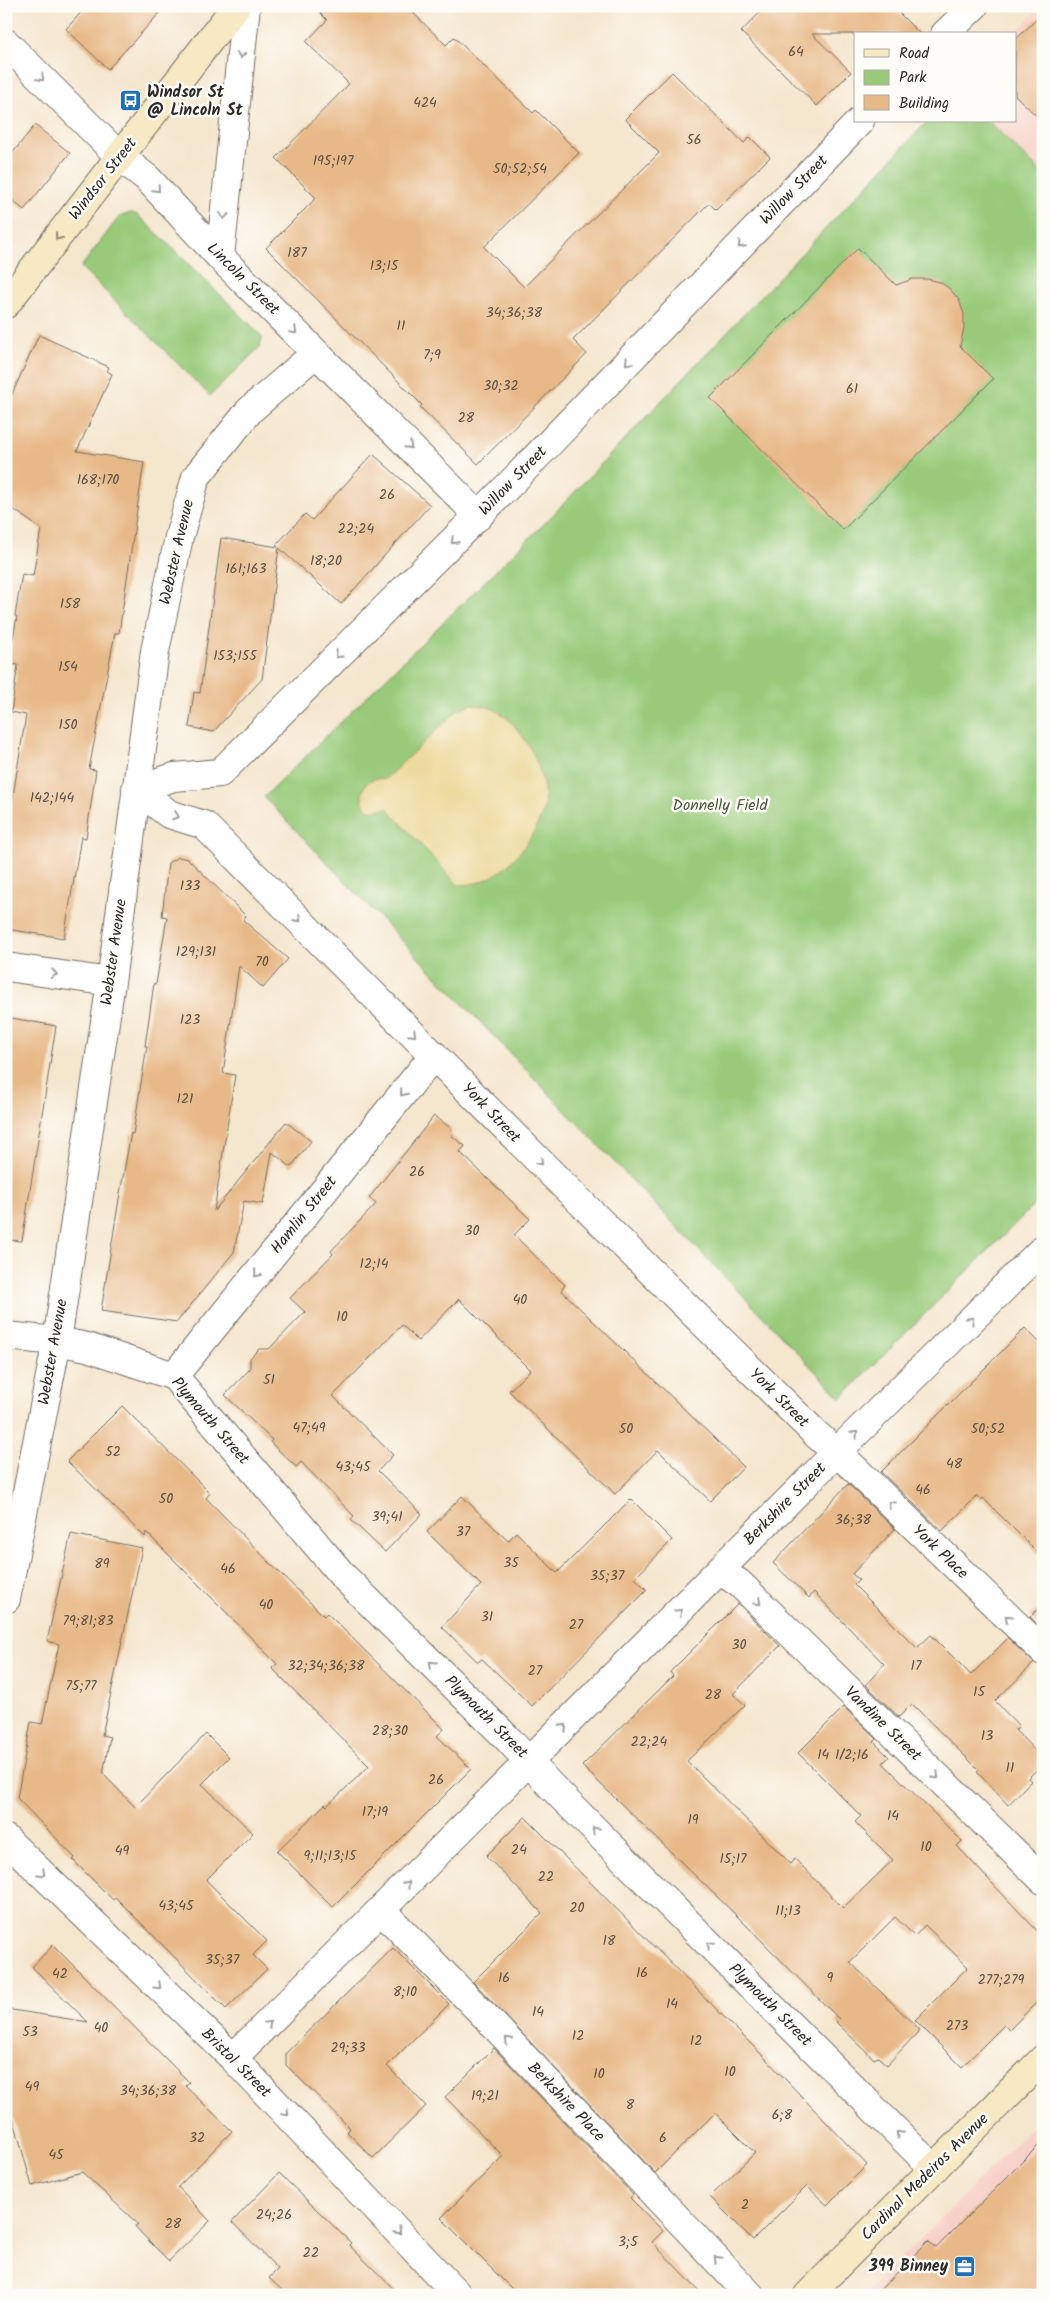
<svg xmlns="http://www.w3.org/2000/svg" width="1049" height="2301" viewBox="0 0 1049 2301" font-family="Kalam,sans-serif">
<rect width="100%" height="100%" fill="#fdfcf7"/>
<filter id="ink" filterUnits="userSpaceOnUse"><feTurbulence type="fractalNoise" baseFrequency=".02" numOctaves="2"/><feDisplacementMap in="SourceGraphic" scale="10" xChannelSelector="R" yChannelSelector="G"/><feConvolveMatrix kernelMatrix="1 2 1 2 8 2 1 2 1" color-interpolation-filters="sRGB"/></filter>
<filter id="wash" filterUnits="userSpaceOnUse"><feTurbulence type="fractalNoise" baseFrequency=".0096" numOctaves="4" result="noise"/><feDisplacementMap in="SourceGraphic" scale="20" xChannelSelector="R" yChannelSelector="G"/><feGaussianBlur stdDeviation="1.12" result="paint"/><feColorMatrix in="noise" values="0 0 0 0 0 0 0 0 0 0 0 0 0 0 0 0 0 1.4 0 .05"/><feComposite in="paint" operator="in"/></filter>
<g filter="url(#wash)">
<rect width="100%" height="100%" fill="#f5e6ce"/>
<!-- built -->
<path fill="#f7d1c8" d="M 1041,6 L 1043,6 L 1043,174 L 988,121 L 1015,121 L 1014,34 Z
M 1043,2116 L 1043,2295 L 864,2295 Z"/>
<!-- green -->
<path fill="#98ca79" stroke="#627a52" d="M 928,121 L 988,121 L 1043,174 L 1043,1196 L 841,1398 L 264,797 L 547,521 Z
M 130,213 L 136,214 L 156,232 L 258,332 L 262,338 L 260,347 L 210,396 L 81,267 L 119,217 Z"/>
<!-- sand -->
<path fill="#eeda9e" stroke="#8c8264" d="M 472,704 C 478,706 485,706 491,708 C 522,720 550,777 544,808 C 542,817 537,825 533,833 C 517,861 492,886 458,885 L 387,808 C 382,809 376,811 371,810 C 356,808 360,771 384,780 L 459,709 Z"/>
<g id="blocks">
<!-- building -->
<path fill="#e8b988" d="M 87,6 L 166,6 L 108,69 L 66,29 Z
M 313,6 L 406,6 L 446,45 L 454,37 L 533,113 L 536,110 L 579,153 L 484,247 L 524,287 L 659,153 L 625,119 L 672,72 L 744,143 L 750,137 L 770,157 L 716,210 L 709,203 L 573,340 L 587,354 L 478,464 L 420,407 L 422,405 L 266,248 L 316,198 L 276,158 L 349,84 L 306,42 L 327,20 Z
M 766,6 L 892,6 L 920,34 L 812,34 L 851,72 L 817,106 L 741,32 Z
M 1043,13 L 1043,122 L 1015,95 L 1015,40 Z
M 35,125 L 70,153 L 24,210 L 6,195 L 6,161 Z
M 858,248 L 896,285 L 913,279 L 928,279 L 940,282 L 950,289 L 959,300 L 964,314 L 964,328 L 960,346 L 993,379 L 843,530 L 710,398 Z
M 39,335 L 109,367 L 107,371 L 112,374 L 77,451 L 144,462 L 119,633 L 115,633 L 89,769 L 96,770 L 86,838 L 81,837 L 64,938 L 6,929 L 6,839 L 26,715 L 11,712 L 18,665 L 8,663 L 17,617 L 15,616 L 22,574 L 33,576 L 41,529 L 6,504 L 6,407 Z
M 373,454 L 430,505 L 341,604 L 279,548 L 262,679 L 213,732 L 189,727 L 194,692 L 200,693 L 221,538 L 278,547 L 276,545 L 305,514 L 312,520 Z
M 178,857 L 188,859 L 246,916 L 243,920 L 288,959 L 263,988 L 239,966 L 223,1073 L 235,1075 L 214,1211 L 286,1122 L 311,1141 L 291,1167 L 272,1152 L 263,1204 L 244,1201 L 234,1252 L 177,1322 L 101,1311 L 120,1193 L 131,1133 L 133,1134 L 147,1046 L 145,1046 L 154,983 L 156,984 L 167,917 L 162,916 L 168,863 Z
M 6,1017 L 56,1026 L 22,1241 L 6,1240 Z
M 434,1116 L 451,1128 L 452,1136 L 465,1146 L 460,1152 L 530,1219 L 514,1235 L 565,1285 L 561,1290 L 744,1467 L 710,1501 L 658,1450 L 615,1494 L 509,1391 L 530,1370 L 459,1299 L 418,1341 L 402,1325 L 333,1396 L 393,1455 L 378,1471 L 422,1514 L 385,1552 L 351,1520 L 354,1516 L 301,1462 L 296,1467 L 270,1442 L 272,1440 L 225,1395 L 250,1369 L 250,1358 L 259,1349 L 269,1349 L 305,1312 L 290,1298 L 333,1254 L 331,1251 L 376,1204 L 369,1198 Z
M 1025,1328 L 1043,1346 L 1043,1558 L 983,1498 L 981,1500 L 977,1496 L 942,1531 L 881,1472 Z
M 122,1406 L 210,1493 L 206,1498 L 275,1568 L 324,1616 L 327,1613 L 444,1729 L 437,1736 L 471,1769 L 333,1907 L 277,1851 L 325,1804 L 327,1806 L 369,1766 L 272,1668 L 277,1664 L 223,1609 L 146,1532 L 145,1537 L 67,1461 Z
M 848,1484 L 895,1529 L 852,1574 L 859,1580 L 854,1585 L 917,1648 L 931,1635 L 971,1675 L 1008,1638 L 1034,1663 L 995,1701 L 1019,1726 L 1015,1730 L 1043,1759 L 1043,1764 L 1028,1778 L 1031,1781 L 1008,1805 L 977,1772 L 979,1770 L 912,1704 L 899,1717 L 866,1685 L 884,1664 L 814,1592 L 809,1598 L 773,1563 Z
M 462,1496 L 508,1541 L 516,1532 L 557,1573 L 631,1499 L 672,1540 L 635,1578 L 647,1590 L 532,1706 L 482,1659 L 478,1662 L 442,1627 L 481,1585 L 427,1532 Z
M 71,1534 L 142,1548 L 102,1735 L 110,1737 L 103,1774 L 135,1807 L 206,1734 L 229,1757 L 202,1784 L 253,1833 L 206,1880 L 267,1941 L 253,1955 L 267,1969 L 226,2009 L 115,1897 L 113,1900 L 73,1860 L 75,1858 L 17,1798 L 31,1722 L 42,1724 L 59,1644 L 47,1641 Z
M 738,1604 L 780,1646 L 733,1694 L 745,1705 L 687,1761 L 791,1864 L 795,1859 L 843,1908 L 893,1860 L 855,1822 L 861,1816 L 798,1753 L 844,1707 L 877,1739 L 874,1742 L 889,1757 L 883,1763 L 962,1841 L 957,1846 L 1043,1937 L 1043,1996 L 1009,2030 L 1004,2025 L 962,2067 L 915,2020 L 968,1967 L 925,1925 L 915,1936 L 895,1917 L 850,1962 L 920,2030 L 887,2065 L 878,2057 L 874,2059 L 836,2022 L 839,2019 L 737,1916 L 582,1766 L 673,1676 L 670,1672 Z
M 1043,1604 L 1043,1629 L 1030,1617 Z
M 525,1817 L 765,2058 L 867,2165 L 827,2205 L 807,2186 L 753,2240 L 710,2197 L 755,2153 L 715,2113 L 655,2173 L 473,1982 L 542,1913 L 486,1856 Z
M 53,1945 L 189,2082 L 185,2086 L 232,2131 L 178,2187 L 210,2221 L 169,2261 L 141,2233 L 135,2226 L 138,2224 L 82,2172 L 32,2186 L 6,2092 L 6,2009 L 88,2022 L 32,1967 Z
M 393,1948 L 449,2004 L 387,2066 L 426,2106 L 373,2158 L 347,2132 L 350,2128 L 286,2065 L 286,2053 Z
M 494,2048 L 633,2195 L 630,2198 L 663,2231 L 652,2242 L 703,2295 L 518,2295 L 441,2218 L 503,2156 L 445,2097 Z
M 1043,2141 L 1043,2295 L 875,2295 L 928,2241 L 936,2248 Z
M 279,2173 L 351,2243 L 349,2245 L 400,2295 L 287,2295 L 269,2278 L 278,2269 L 232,2222 Z"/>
</g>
</g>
<g filter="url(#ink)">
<use href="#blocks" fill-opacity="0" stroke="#726c64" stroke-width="1"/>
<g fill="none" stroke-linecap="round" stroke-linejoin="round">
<defs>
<path id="street" d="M 945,34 L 974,6
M 6,43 L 120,157 L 147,178 L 220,257 L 479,516
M 220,257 L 246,6
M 136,789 L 169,814 L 204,825 L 551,1173 L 817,1435 L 853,1467 L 1043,1651
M 136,789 L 174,777 L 220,773 L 511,483 L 860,121
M 6,967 L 111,982
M 6,1336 L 57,1341 L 87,1347 L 174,1376 L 343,1576 L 509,1740 L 550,1785 L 934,2169
M 174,1376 L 434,1055
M 720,1571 L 739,1583 L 1043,1880
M 6,1599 L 57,1341 L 111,982 L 155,651 L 179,537 L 196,477 L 250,410 L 316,353
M 6,1839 L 233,2058 L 458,2295
M 381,1910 L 487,2018 L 750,2295
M 233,2058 L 836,1453 L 1043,1249"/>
<path id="secondary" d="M 6,304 L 236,6
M 808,2295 L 1043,2059"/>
</defs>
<!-- street casing -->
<use href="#street" stroke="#726c64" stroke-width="30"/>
<!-- secondary casing -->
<use href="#secondary" stroke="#726c64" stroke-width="30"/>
<!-- street -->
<use href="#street" stroke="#fff" stroke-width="28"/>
<!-- secondary -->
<use href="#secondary" stroke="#f6e9c3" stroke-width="28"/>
</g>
<!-- one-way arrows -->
<defs><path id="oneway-chevron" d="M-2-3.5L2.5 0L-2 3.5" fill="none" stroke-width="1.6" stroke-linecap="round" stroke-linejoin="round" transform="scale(1.25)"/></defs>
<g stroke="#a0a0a0">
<use href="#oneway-chevron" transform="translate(241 55) rotate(96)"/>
<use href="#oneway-chevron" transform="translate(41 78) rotate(45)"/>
<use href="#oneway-chevron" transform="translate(157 189) rotate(47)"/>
<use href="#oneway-chevron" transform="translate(224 216) rotate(96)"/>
<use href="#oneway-chevron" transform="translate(741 245) rotate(134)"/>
<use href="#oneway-chevron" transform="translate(294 331) rotate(45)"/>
<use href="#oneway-chevron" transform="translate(628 362) rotate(134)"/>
<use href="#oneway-chevron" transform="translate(409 446) rotate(45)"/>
<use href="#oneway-chevron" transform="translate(454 541) rotate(135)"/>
<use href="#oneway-chevron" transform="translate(338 655) rotate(136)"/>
<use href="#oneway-chevron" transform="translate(176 816) rotate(20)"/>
<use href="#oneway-chevron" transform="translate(298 919) rotate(45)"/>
<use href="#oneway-chevron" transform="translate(54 974) rotate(9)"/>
<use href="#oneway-chevron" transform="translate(413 1034) rotate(45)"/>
<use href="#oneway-chevron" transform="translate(403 1093) rotate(129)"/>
<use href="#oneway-chevron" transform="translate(540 1162) rotate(46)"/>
<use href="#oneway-chevron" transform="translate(257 1274) rotate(129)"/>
<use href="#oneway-chevron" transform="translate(971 1320) rotate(-45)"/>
<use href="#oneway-chevron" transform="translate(855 1434) rotate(-45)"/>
<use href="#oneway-chevron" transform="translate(891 1504) rotate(-136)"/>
<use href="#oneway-chevron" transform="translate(758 1602) rotate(44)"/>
<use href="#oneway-chevron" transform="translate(679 1612) rotate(-45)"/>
<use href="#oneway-chevron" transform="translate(1008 1618) rotate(-136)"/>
<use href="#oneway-chevron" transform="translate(432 1664) rotate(-136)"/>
<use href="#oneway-chevron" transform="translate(564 1727) rotate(-45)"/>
<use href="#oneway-chevron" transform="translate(936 1776) rotate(44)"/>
<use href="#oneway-chevron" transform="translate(595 1830) rotate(-135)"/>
<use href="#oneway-chevron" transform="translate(42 1873) rotate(44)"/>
<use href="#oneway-chevron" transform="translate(407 1884) rotate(-45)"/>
<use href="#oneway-chevron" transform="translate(710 1945) rotate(-135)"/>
<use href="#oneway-chevron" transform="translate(158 1986) rotate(44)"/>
<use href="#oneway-chevron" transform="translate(268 2024) rotate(-45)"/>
<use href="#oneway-chevron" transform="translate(508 2040) rotate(-134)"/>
<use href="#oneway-chevron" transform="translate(286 2113) rotate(46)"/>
<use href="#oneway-chevron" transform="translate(899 2134) rotate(-135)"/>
<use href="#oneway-chevron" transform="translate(398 2231) rotate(46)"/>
<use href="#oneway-chevron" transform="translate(717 2259) rotate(-134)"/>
</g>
<use stroke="#908a77" href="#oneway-chevron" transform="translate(58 237) rotate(128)"/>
</g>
<!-- icons -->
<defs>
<symbol id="bus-square" viewBox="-11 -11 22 22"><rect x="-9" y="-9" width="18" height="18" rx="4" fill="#1f6fb2" stroke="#fdfcf7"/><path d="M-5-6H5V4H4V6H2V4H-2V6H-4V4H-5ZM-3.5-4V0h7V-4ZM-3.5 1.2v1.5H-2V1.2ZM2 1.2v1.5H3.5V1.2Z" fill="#fff"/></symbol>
<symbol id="office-square" viewBox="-11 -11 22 22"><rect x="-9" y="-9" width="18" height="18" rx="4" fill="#1f6fb2" stroke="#fdfcf7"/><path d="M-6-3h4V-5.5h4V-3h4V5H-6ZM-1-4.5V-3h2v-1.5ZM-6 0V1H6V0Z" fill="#fff"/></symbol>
</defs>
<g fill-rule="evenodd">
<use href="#bus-square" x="118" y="88" width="25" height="25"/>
<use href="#office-square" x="952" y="2254" width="25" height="25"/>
</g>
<g text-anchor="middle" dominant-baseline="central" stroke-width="5" stroke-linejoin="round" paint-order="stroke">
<!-- number labels -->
<g font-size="14" fill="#5a4e42">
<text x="796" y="52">64</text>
<text x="425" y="103">424</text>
<text x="694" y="140">56</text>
<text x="333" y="161">195;197</text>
<text x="520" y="169">50;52;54</text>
<text x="297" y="253">187</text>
<text x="384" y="266">13;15</text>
<text x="514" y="313">34;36;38</text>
<text x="401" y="326">11</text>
<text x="432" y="355">7;9</text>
<text x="501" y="386">30;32</text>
<text x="852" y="389">61</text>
<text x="466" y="418">28</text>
<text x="98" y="480">168;170</text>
<text x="387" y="495">26</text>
<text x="356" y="529">22;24</text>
<text x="326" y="561">18;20</text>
<text x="246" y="569">161;163</text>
<text x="70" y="604">158</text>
<text x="235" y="656">153;155</text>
<text x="68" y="667">154</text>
<text x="68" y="725">150</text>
<text x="52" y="798">142;144</text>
<text x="190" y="886">133</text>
<text x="196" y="952">129;131</text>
<text x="262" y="962">70</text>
<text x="190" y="1020">123</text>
<text x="185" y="1099">121</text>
<text x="417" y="1172">26</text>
<text x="472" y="1231">30</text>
<text x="374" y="1264">12;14</text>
<text x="520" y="1300">40</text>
<text x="342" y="1317">10</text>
<text x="269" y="1380">51</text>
<text x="309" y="1428">47;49</text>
<text x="626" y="1429">50</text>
<text x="988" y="1429">50;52</text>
<text x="113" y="1452">52</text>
<text x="954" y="1464">48</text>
<text x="353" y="1467">43;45</text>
<text x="923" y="1490">46</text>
<text x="166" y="1499">50</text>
<text x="387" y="1517">39;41</text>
<text x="853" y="1520">36;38</text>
<text x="463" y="1532">37</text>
<text x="511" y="1563">35</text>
<text x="102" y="1564">89</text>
<text x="228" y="1569">46</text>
<text x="607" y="1576">35;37</text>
<text x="266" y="1605">40</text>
<text x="487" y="1617">31</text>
<text x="88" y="1621">79;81;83</text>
<text x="576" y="1625">27</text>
<text x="739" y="1645">30</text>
<text x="326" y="1666">32;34;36;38</text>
<text x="916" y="1666">17</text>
<text x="535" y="1671">27</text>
<text x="81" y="1686">75;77</text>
<text x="979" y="1692">15</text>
<text x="713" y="1695">28</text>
<text x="390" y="1731">28;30</text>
<text x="987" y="1736">13</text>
<text x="649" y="1742">22;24</text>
<text x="843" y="1755">14 1/2;16</text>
<text x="1010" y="1768">11</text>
<text x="436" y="1780">26</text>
<text x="375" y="1812">17;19</text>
<text x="893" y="1816">14</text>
<text x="693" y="1820">19</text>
<text x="926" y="1847">10</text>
<text x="519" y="1850">24</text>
<text x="122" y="1851">49</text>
<text x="330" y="1856">9;11;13;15</text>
<text x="733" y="1859">15;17</text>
<text x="546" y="1877">22</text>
<text x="176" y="1906">43;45</text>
<text x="577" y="1908">20</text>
<text x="788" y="1911">11;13</text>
<text x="609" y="1941">18</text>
<text x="222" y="1960">35;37</text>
<text x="642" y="1973">16</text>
<text x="60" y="1974">42</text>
<text x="504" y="1978">16</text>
<text x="830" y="1978">9</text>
<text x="1001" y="1980">277;279</text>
<text x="405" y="1992">8;10</text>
<text x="672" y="2004">14</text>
<text x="538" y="2012">14</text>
<text x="957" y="2026">273</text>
<text x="101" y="2028">40</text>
<text x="30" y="2032">53</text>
<text x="578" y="2036">12</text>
<text x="696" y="2041">12</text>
<text x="348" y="2048">29;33</text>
<text x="730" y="2072">10</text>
<text x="599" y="2074">10</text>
<text x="32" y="2087">49</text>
<text x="148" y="2091">34;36;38</text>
<text x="485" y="2096">19;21</text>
<text x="630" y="2105">8</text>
<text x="782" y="2115">6;8</text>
<text x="197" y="2138">32</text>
<text x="663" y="2138">6</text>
<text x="56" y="2155">45</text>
<text x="745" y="2205">2</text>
<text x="274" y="2215">24;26</text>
<text x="173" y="2224">28</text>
<text x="628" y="2242">3;5</text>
<text x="311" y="2253">22</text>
</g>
<!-- poi labels -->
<g font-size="16" font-weight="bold" fill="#2b2b2b" stroke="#fdfcf7" text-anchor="start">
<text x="147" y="92">Windsor St<tspan x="147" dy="18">@ Lincoln St</tspan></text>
<text x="948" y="2266" text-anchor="end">399 Binney</text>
</g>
<!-- street labels -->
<g font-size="16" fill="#2b2b2b" stroke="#fdfcf7">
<text transform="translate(103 179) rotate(-52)">Windsor Street</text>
<text transform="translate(794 190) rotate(-46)">Willow Street</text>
<text transform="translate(243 279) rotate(45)">Lincoln Street</text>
<text transform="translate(513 481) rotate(-46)">Willow Street</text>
<text transform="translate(177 552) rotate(-77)">Webster Avenue</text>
<text transform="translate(114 952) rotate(-82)">Webster Avenue</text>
<text transform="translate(491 1113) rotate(46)">York Street</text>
<text transform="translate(304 1215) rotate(-51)">Hamlin Street</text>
<text transform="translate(53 1352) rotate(-80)">Webster Avenue</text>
<text transform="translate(779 1398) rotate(45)">York Street</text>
<text transform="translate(210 1421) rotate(49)">Plymouth Street</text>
<text transform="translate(785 1504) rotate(-45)">Berkshire Street</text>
<text transform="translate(940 1552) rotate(44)">York Place</text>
<text transform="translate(486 1717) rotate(45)">Plymouth Street</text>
<text transform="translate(883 1724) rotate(44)">Vandine Street</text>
<text transform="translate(770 2005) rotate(45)">Plymouth Street</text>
<text transform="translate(236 2063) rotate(45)">Bristol Street</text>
<text transform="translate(566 2102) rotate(46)">Berkshire Place</text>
<text transform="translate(925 2177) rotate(-45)">Cardinal Medeiros Avenue</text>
</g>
<!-- park labels -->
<g font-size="16" fill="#4c5b42" stroke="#fdfcf7">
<text x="720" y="805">Donnelly Field</text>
</g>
</g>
<!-- margin -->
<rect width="1049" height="2301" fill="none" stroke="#fdfcf7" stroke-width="25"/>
<!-- legend -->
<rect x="854" y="32" width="162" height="90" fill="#fdfcf7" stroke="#a9a8a5"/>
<rect x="864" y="49" width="25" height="8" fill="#f6e9c3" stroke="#a9a8a5"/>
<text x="899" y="58" font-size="15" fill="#2b2b2b">Road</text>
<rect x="864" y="70" width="25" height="15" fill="#98ca79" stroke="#a9a8a5"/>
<text x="899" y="82" font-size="15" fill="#2b2b2b">Park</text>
<rect x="864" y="95" width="25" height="15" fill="#e8b988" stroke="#a9a8a5"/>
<text x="899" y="108" font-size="15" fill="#2b2b2b">Building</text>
</svg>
